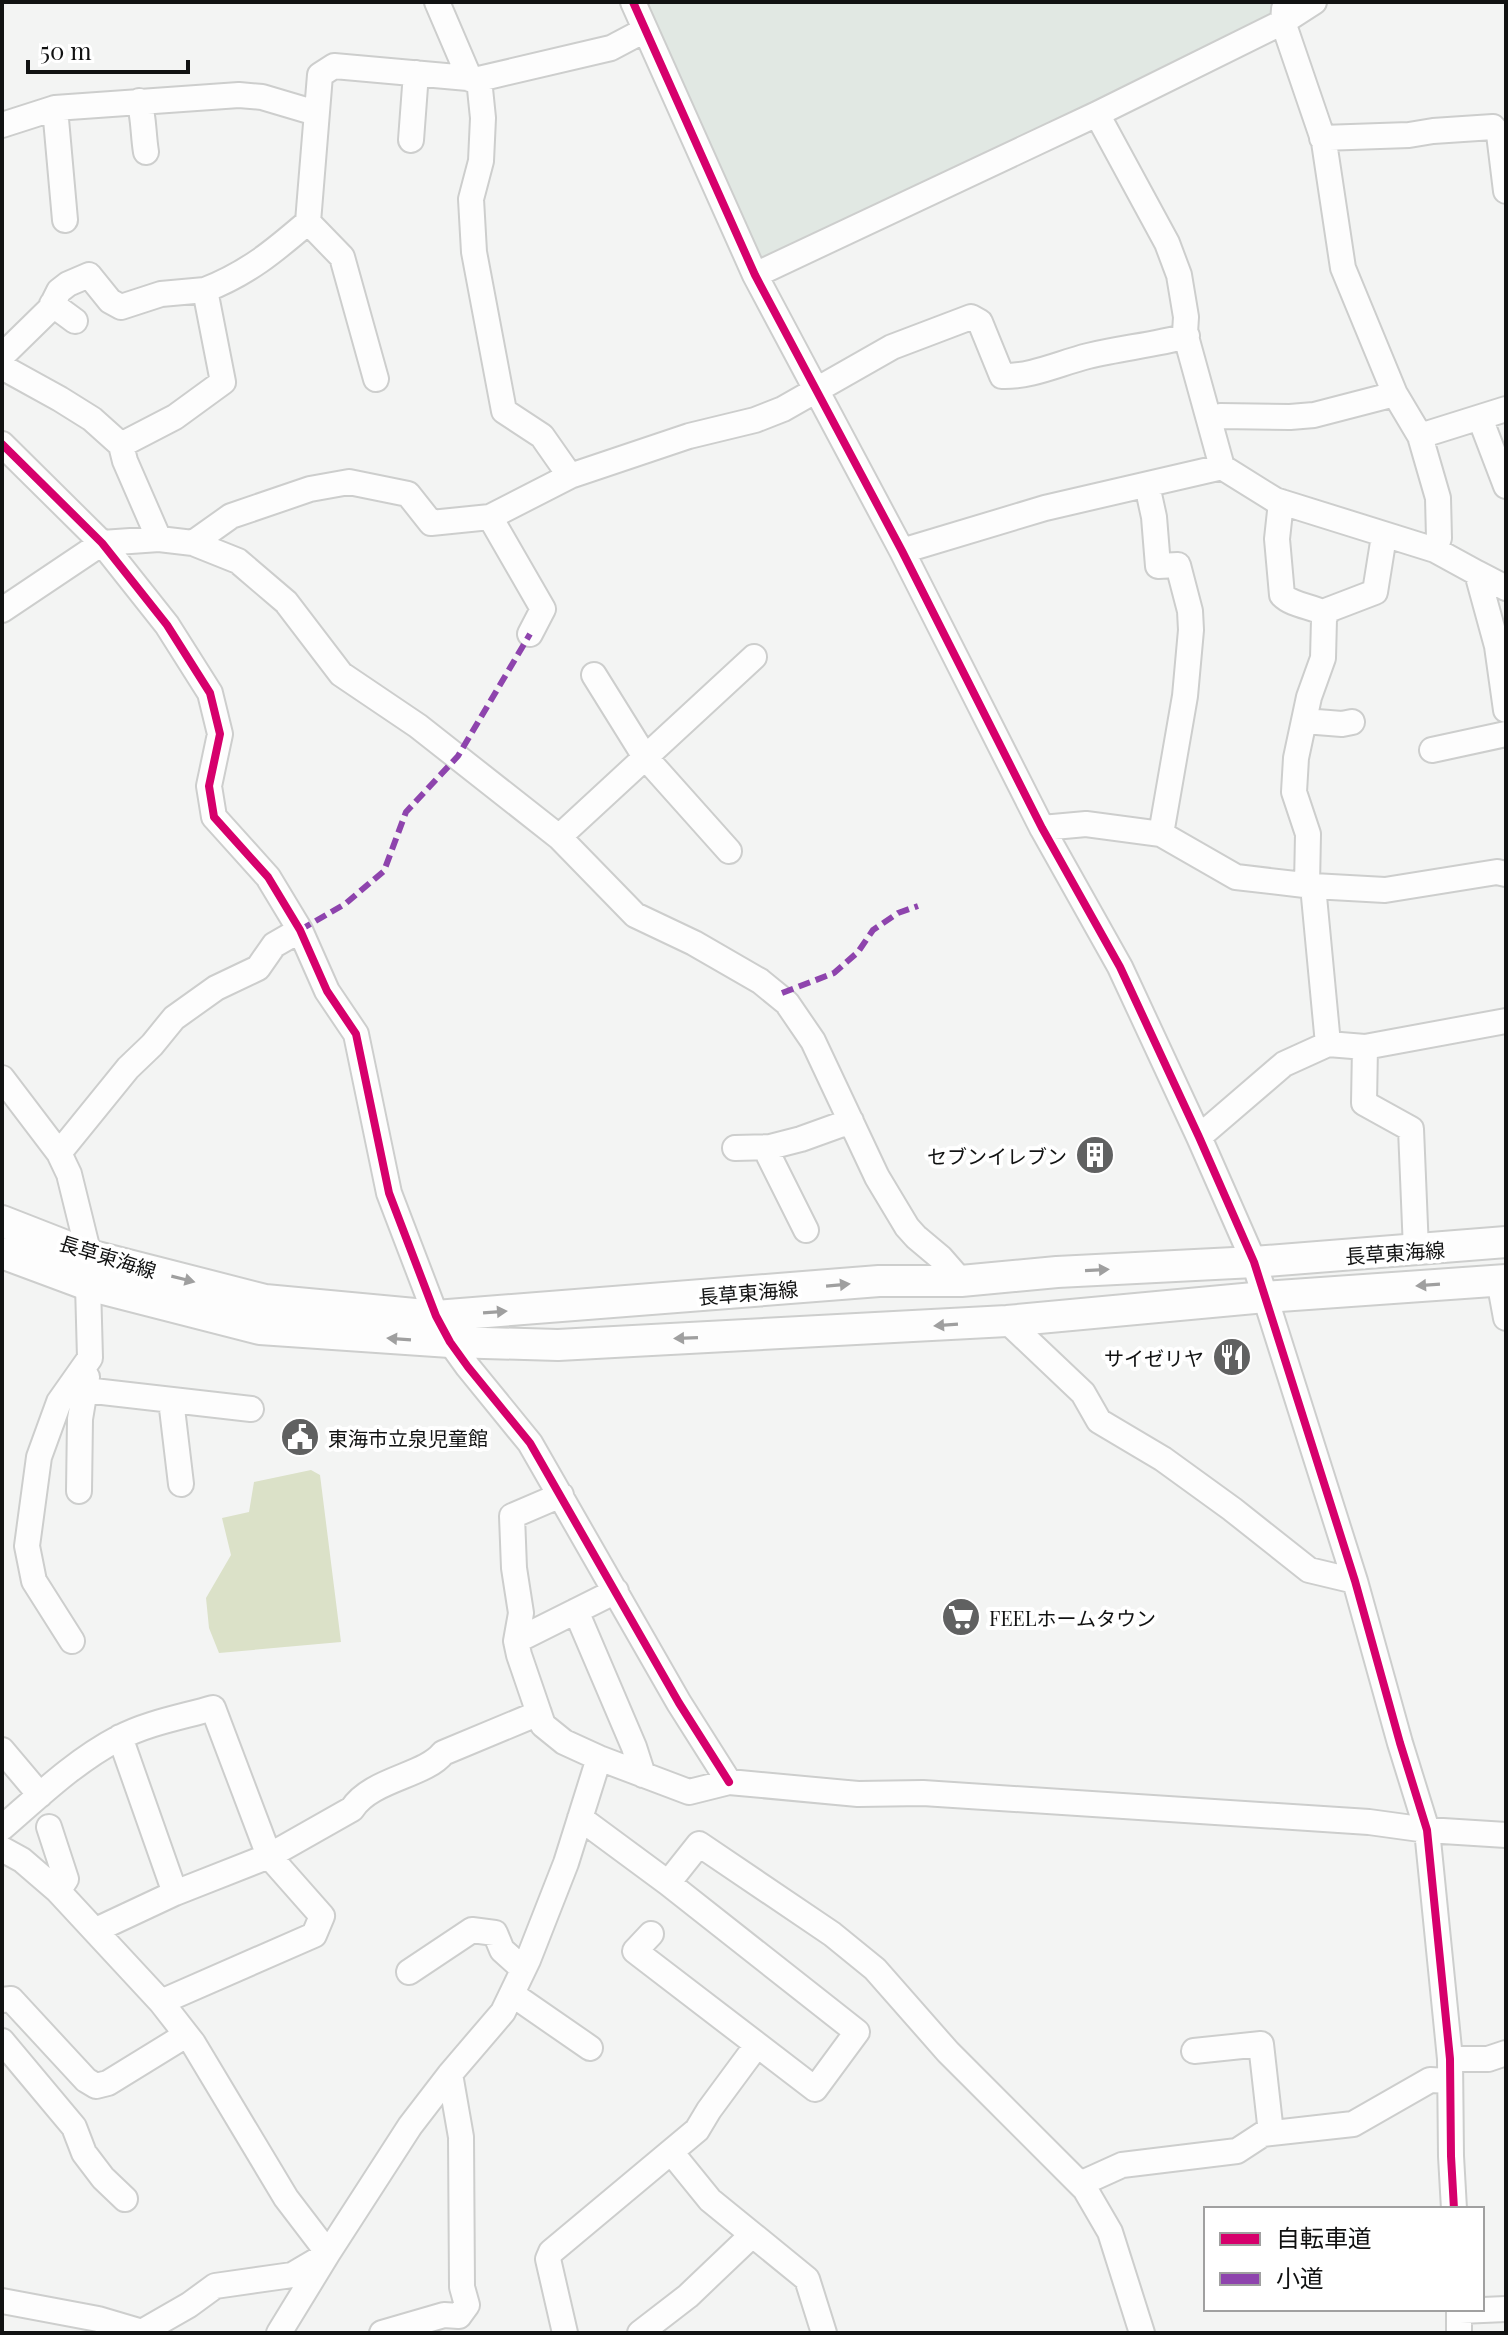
<svg xmlns="http://www.w3.org/2000/svg" width="1508" height="2335" viewBox="0 0 1508 2335" font-family="'Playfair Display','Noto Sans JP',serif">
<rect width="100%" height="100%" fill="#f3f4f3"/>
<!-- built -->
<path fill="#e1e8e3" d="M 642,2 L 1272,2 L 1272,21 L 760,258 Z"/>
<!-- green -->
<path fill="#dbe1c8" d="M 311,1470 L 320,1475 L 341,1642 L 219,1653 L 209,1628 L 206,1598 L 231,1555 L 222,1518 L 249,1512 L 254,1482 Z"/>
<g fill="none" stroke-linecap="round" stroke-linejoin="round">
<defs>
<path id="minor" d="M 437,2 L 470,79
M 633,2 L 755,275 L 902,551 L 1042,828 L 1120,967 L 1199,1137 L 1254,1262 L 1355,1581 L 1400,1743 L 1427,1830 L 1450,2059 L 1451,2156 L 1454,2209
M 1284,9 L 1283,22 L 1324,142 L 1343,268 L 1395,394 L 1420,436 L 1438,498 L 1439,538 L 1435,550
M 479,79 L 483,118 L 481,161 L 471,199 L 474,252 L 504,411 L 542,436 L 570,476
M 139,101 C 144,117 143,134 146,152
M 55,108 L 65,220
M 1097,114 L 1167,243 L 1179,275 L 1186,317 L 1185,333 L 1222,467
M 2,125 L 55,108 L 239,95 L 262,97 L 316,113
M 1322,138 L 1409,135 L 1433,131 L 1493,127 L 1499,134 L 1506,191
M 411,140 L 416,73
M 308,222 L 342,257 L 376,379
M 755,275 L 1097,114 L 1283,22 L 1314,2
M 52,304 L 75,321
M 2,356 L 50,309 L 59,291 L 68,284 L 89,275 L 110,301 L 121,307 L 161,294 L 205,290
M 2,367 L 60,399 L 92,419 L 121,445
M 1480,418 L 1506,486
M 1209,419 L 1220,416 L 1290,417 L 1314,415 L 1395,394
M 1420,436 L 1506,409
M 2,444 L 102,543 L 167,625 L 210,693 L 220,734 L 209,786 L 214,817 L 268,877 L 300,930 L 327,991 L 356,1034 L 389,1193 L 436,1316 L 450,1342 L 468,1367 L 530,1443 L 679,1703 L 729,1782
M 1147,485 L 1154,517 L 1158,566 L 1178,565 L 1190,611 L 1191,630 L 1185,696 L 1161,834
M 1281,502 L 1277,539 L 1282,595 C 1293,606 1312,606 1326,614
M 490,517 L 543,609 L 530,634
M 159,539 L 125,461 L 121,445 L 175,417 L 223,382 L 205,290 C 248,273 273,252 308,222 L 320,75 L 334,66 L 479,79 L 611,48 L 645,30
M 193,543 L 231,516 L 310,489 L 349,482 L 408,494 L 431,523 L 490,517 L 570,476 L 689,436 L 755,420 L 783,409 L 892,347 L 971,317 L 980,322 L 1002,376 C 1031,377 1060,363 1088,356 C 1121,348 1154,345 1187,336
M 902,551 L 1045,508 L 1222,467 L 1275,500 L 1435,550 L 1477,573 L 1497,646 L 1506,710
M 1477,573 L 1506,588
M 2,610 L 102,543 L 159,539 L 193,543 L 238,561 L 286,602 L 341,674 L 418,726 L 559,837 L 635,915 L 694,943 L 760,981 L 787,1003 L 813,1041 L 877,1177 L 907,1227 L 916,1237 L 941,1258 L 961,1281
M 594,675 L 645,757 L 729,851
M 1304,721 L 1342,724 L 1352,722
M 1432,750 L 1506,734
M 1042,828 L 1086,824 L 1161,834 L 1236,877 L 1313,886 L 1385,890 L 1497,872 L 1506,874
M 559,837 L 754,657
M 1307,885 L 1308,834 L 1294,792 L 1296,758 L 1309,697 L 1323,658 L 1324,619 L 1328,610 L 1375,592 L 1384,536
M 1313,886 L 1328,1044
M 1365,1047 L 1364,1103 L 1411,1129 L 1416,1250
M 2,1078 L 59,1153 L 69,1174 L 89,1255
M 1199,1137 L 1284,1064 L 1328,1044 L 1365,1047 L 1506,1021
M 770,1147 L 769,1156 L 806,1230
M 735,1148 L 770,1147 L 801,1139 L 851,1121
M 59,1153 L 128,1068 L 152,1045 L 174,1018 L 216,988 L 258,968 L 274,945 L 300,930
M 1499,1280 L 1506,1318
M 1007,1321 L 1083,1393 L 1099,1421 L 1163,1459 L 1232,1509 L 1309,1570 L 1355,1581
M 85,1390 L 251,1409
M 171,1400 L 181,1484
M 79,1491 L 80,1419 L 87,1377
M 561,1495 L 512,1516 L 514,1568 L 521,1613 L 516,1641 L 519,1655 L 543,1725 L 564,1742 L 599,1758 L 689,1792 L 729,1782 L 858,1794 L 923,1793 L 1369,1822 L 1427,1830 L 1506,1835
M 576,1611 L 634,1747 L 643,1775
M 72,1641 L 34,1581 L 27,1546 L 39,1457 L 59,1402 L 90,1358 L 88,1285
M 516,1641 L 616,1591
M 120,1737 L 175,1893
M 2,1750 L 40,1795
M 580,1818 L 668,1883 L 857,2032 L 815,2089 L 635,1951 L 651,1934
M 49,1827 L 66,1879 L 58,1891
M 2,1828 C 39,1796 75,1761 119,1738 C 147,1723 182,1717 213,1708 L 269,1856 L 322,1916 L 314,1935 L 161,2002
M 2,1849 L 22,1860 L 58,1891 L 161,2002 L 193,2043 L 286,2198 L 328,2253
M 668,1883 L 699,1844 L 832,1934 L 875,1969 L 948,2052 L 1085,2189 L 1110,2232 L 1142,2333
M 96,1930 L 175,1893 L 269,1856 L 352,1809 C 371,1779 425,1776 443,1753 L 539,1713
M 409,1972 L 472,1930 L 495,1933 L 502,1950 L 523,1969
M 512,1994 L 590,2048
M 2,2000 L 11,1999 L 86,2080 L 96,2086 L 108,2083 L 186,2035
M 2,2041 L 74,2127 L 84,2153 L 103,2178 L 125,2199
M 1194,2051 L 1261,2044 L 1271,2133
M 1450,2059 L 1488,2059 L 1506,2053
M 450,2074 L 461,2137 L 462,2287 L 467,2305 L 459,2316
M 671,2152 L 710,2200 L 807,2279 L 824,2333
M 1080,2184 L 1122,2165 L 1237,2151 L 1263,2134 L 1353,2124 L 1430,2080 L 1450,2081
M 2,2301 L 98,2319 L 142,2332 L 189,2305 L 215,2286 L 292,2275 L 326,2255
M 1460,2311 L 1506,2309
M 279,2333 L 328,2253 L 410,2126 L 450,2074 L 503,2012 L 528,1960 L 566,1863 L 599,1758
M 382,2333 L 444,2315 L 459,2316
M 565,2333 L 548,2259 L 551,2252 L 697,2130 L 709,2110 L 757,2045
M 640,2333 L 688,2296 L 752,2235
M 1459,2333 L 1459,2309"/>
<path id="major" d="M 2,1221 L 89,1255 L 265,1300 L 436,1316 L 879,1281 L 961,1281 L 1057,1272 L 1254,1262 L 1506,1242
M 2,1253 L 88,1285 L 260,1329 L 450,1342 L 558,1345 L 1007,1321 L 1265,1297 L 1506,1280"/>
</defs>
<!-- minor casing -->
<use href="#minor" stroke="#cdcecd" stroke-width="28"/>
<!-- major casing -->
<use href="#major" stroke="#cdcecd" stroke-width="34"/>
<!-- minor -->
<use href="#minor" stroke="#fdfdfd" stroke-width="24"/>
<!-- major -->
<use href="#major" stroke="#fdfdfd" stroke-width="30"/>
<!-- quiet -->
<path stroke="#8e44ad" stroke-width="6" stroke-dasharray="12 6" stroke-linecap="butt" d="M 300,930 L 345,904 L 384,871 L 406,812 L 458,756 L 530,634
M 782,993 L 834,973 L 858,952 L 873,930 L 898,913 L 918,906"/>
<defs>
<path id="cycleway" d="M 633,2 L 755,275 L 902,551 L 1042,828 L 1120,967 L 1199,1137 L 1254,1262 L 1355,1581 L 1400,1743 L 1427,1830 L 1450,2059 L 1451,2156 L 1454,2209
M 2,444 L 102,543 L 167,625 L 210,693 L 220,734 L 209,786 L 214,817 L 268,877 L 300,930 L 327,991 L 356,1034 L 389,1193 L 436,1316 L 450,1342 L 468,1367 L 530,1443 L 679,1703 L 729,1782"/>
</defs>
<!-- cycleway casing -->
<use href="#cycleway" stroke="#fff" stroke-width="13"/>
<!-- cycleway -->
<use href="#cycleway" stroke="#d6006c" stroke-width="8"/>
</g>
<!-- one-way arrows -->
<defs><path id="oneway-solid" d="M-6-.8H1V-3.2L6.5 0L1 3.2V.8H-6Z" transform="scale(2)"/></defs>
<g fill="#9f9f9f">
<use href="#oneway-solid" transform="translate(1097 1270) rotate(-3)"/>
<use href="#oneway-solid" transform="translate(183 1279) rotate(14)"/>
<use href="#oneway-solid" transform="translate(838 1285) rotate(-5)"/>
<use href="#oneway-solid" transform="translate(1428 1285) rotate(176)"/>
<use href="#oneway-solid" transform="translate(495 1312) rotate(-4)"/>
<use href="#oneway-solid" transform="translate(946 1325) rotate(176)"/>
<use href="#oneway-solid" transform="translate(686 1338) rotate(178)"/>
<use href="#oneway-solid" transform="translate(399 1339) rotate(-176)"/>
</g>
<!-- icons -->
<defs>
<symbol id="building-disc" viewBox="-11 -11 22 22"><circle r="9.5" fill="#606161" stroke="#fff"/><path d="M-4-6H4V6H1V3H-1V6H-4ZM-2.5-4.3h1.7v1.8h-1.7ZM.8-4.3h1.7v1.8H.8ZM-2.5-1h1.7V.8h-1.7ZM.8-1h1.7V.8H.8Z" fill="#fff"/></symbol>
<symbol id="restaurant-disc" viewBox="-11 -11 22 22"><circle r="9.5" fill="#606161" stroke="#fff"/><path d="M-5-6h1v4h1v-4h1v4h1v-4h1v5L-1.5 .5V6h-2V.5L-5-1ZM5-6V6H3V1.5H1.5Q1.5-4 5-6Z" fill="#fff"/></symbol>
<symbol id="civic-disc" viewBox="-11 -11 22 22"><circle r="9.5" fill="#606161" stroke="#fff"/><path d="M-.6-6.5H3V-4.5H.6V-3L4-1V1h2V6H-6V1h2V-1L-.6-3ZM-1.2 2.5V6h2.4V2.5Z" fill="#fff"/></symbol>
<symbol id="supermarket-disc" viewBox="-11 -11 22 22"><circle r="9.5" fill="#606161" stroke="#fff"/><path d="M-6-5.5h2.5l.6 2H6L4.5 2H-2.5L-4.4-4H-6ZM-1.5 3.2a1.3 1.3 0 1 0 .1 0ZM3 3.2a1.3 1.3 0 1 0 .1 0Z" fill="#fff"/></symbol>
</defs>
<g fill-rule="evenodd">
<use href="#building-disc" x="1073" y="1133" width="44" height="44"/>
<use href="#restaurant-disc" x="1210" y="1335" width="44" height="44"/>
<use href="#civic-disc" x="278" y="1415" width="44" height="44"/>
<use href="#supermarket-disc" x="939" y="1595" width="44" height="44"/>
</g>
<g text-anchor="middle" dominant-baseline="central" stroke-width="8" stroke-linejoin="round" paint-order="stroke">
<!-- poi labels -->
<g font-size="20" fill="#111212" stroke="#fff" text-anchor="end">
<text x="1067" y="1155">セブンイレブン</text>
<text x="1204" y="1357">サイゼリヤ</text>
<text x="328" y="1437" text-anchor="start">東海市立泉児童館</text>
<text x="989" y="1617" text-anchor="start">FEELホームタウン</text>
</g>
<!-- street labels -->
<g font-size="20" fill="#111212" stroke="#fff">
<text transform="translate(1395 1252) rotate(-4)">長草東海線</text>
<text transform="translate(108 1256) rotate(17)">長草東海線</text>
<text transform="translate(748 1292) rotate(-5)">長草東海線</text>
</g>
</g>
<!-- border -->
<rect width="1508" height="2335" fill="none" stroke="#111212" stroke-width="8"/>
<!-- legend -->
<rect x="1204" y="2207" width="280" height="104" fill="#ffffff" stroke="#a0a0a0" stroke-width="2"/>
<rect x="1220" y="2233" width="40" height="12" fill="#d6006c" stroke="#a0a0a0" stroke-width="2"/>
<text x="1276" y="2247" font-size="24" fill="#111212">自転車道</text>
<rect x="1220" y="2273" width="40" height="12" fill="#8e44ad" stroke="#a0a0a0" stroke-width="2"/>
<text x="1276" y="2287" font-size="24" fill="#111212">小道</text>
<!-- scale -->
<path d="M28 60v12h160v-12" fill="none" stroke="#111212" stroke-width="4"/>
<text x="40" y="60" font-size="24" fill="#111212" stroke="#ffffff" stroke-width="6" paint-order="stroke">50 m</text>
</svg>
